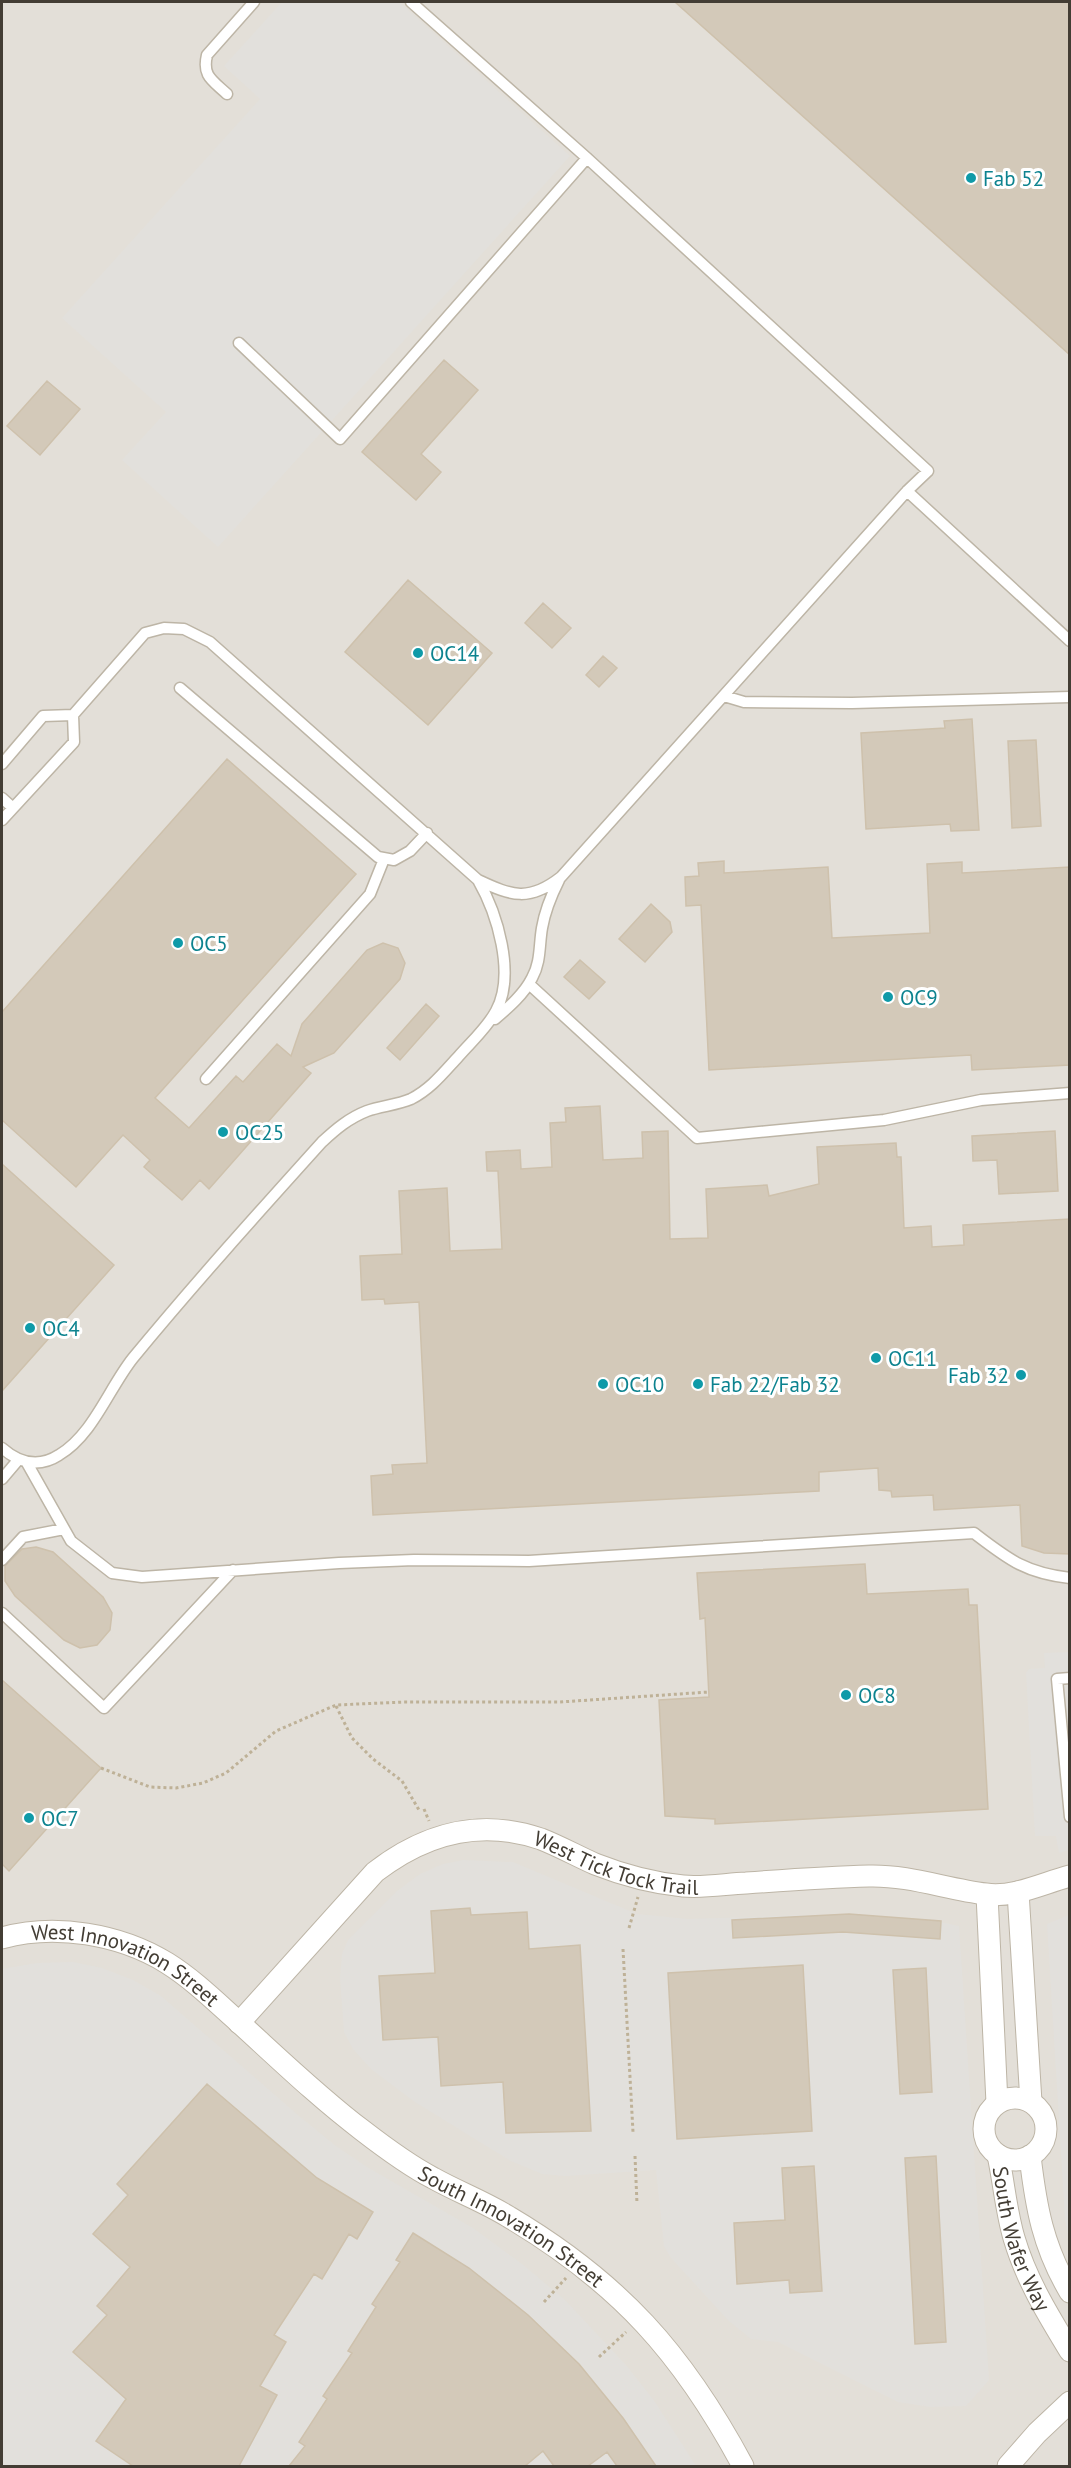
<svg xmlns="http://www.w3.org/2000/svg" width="1071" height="2468" viewBox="0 0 1071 2468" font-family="'PT Sans',sans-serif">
<rect width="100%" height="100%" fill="#f1ede3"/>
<!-- industrial -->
<path fill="#e3dfd8" d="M 2,2 L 1069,2 L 1069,2466 L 2,2466 Z"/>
<!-- parking -->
<path fill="#e2e0dc" d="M 282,2 L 399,2 L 570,156 L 218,547 L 122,460 L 166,412 L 62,318 L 260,99 L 224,66 Z
M 1069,1652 L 1069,1850 L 1059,1853 L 1056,1836 L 1035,1836 L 1026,1673 L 1029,1669 L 1045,1668 L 1044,1653 Z
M 463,1860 L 513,1862 L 637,1914 L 688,1919 L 804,1915 L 884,1917 L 931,1920 L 959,1926 L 989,2380 L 966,2406 L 930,2407 L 898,2402 L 778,2342 L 751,2339 L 728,2320 L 671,2258 L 664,2246 L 656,2170 L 565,2176 L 542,2174 L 511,2161 L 415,2102 L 371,2069 L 353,2049 L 344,2032 L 340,1978 L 342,1954 L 348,1940 L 397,1891 L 420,1874 L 443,1864 Z
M 1069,1915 L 1069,2240 L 1065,2219 L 1047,1924 Z
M 73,1962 L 102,1968 L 133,1980 L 161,1996 L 299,2116 L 336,2146 L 367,2167 L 473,2228 L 522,2264 L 565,2300 L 626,2365 L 655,2402 L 696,2466 L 2,2466 L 2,1969 L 37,1963 Z"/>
<!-- building -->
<path fill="#d3c9b9" stroke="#cec1ac" stroke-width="1.5" d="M 675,2 L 1070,2 L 1070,355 Z
M 444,360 L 478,390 L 421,454 L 441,472 L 416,500 L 362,452 Z
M 47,381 L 80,409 L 40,455 L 7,426 Z
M 408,580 L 492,653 L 428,725 L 345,652 Z
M 543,603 L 571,628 L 552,648 L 525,623 Z
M 603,656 L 617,668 L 599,687 L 586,675 Z
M 972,719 L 979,830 L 951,831 L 950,824 L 866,829 L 861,733 L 945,728 L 944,721 Z
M 1036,740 L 1041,826 L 1012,828 L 1008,741 Z
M 227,759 L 356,874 L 155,1098 L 189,1128 L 236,1076 L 243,1082 L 277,1044 L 291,1056 L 302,1024 L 367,950 L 383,943 L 398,948 L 405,963 L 400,979 L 334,1053 L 303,1067 L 311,1073 L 209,1189 L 200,1180 L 182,1200 L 144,1167 L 150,1160 L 123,1135 L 76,1187 L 2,1120 L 2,1012 Z
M 724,861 L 724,873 L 828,867 L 832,938 L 930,933 L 927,864 L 962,862 L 962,873 L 1070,867 L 1070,1065 L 972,1070 L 971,1055 L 709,1070 L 701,905 L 686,906 L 685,877 L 699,876 L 698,863 Z
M 651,904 L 670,922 L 672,932 L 645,962 L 619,939 Z
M 580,960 L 605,982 L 589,999 L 564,977 Z
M 426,1004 L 439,1016 L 400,1060 L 387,1048 Z
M 600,1106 L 603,1160 L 643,1158 L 642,1132 L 668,1131 L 670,1239 L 708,1238 L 706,1189 L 767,1185 L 769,1196 L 819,1184 L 817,1147 L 896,1143 L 897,1157 L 901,1157 L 904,1228 L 931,1226 L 932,1247 L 964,1245 L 963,1225 L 1070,1219 L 1070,1554 L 1044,1553 L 1022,1546 L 1020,1505 L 934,1510 L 933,1495 L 892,1497 L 891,1491 L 879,1490 L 878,1468 L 819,1472 L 819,1491 L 373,1515 L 371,1476 L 393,1474 L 392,1465 L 427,1463 L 419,1302 L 385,1304 L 384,1299 L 362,1300 L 360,1256 L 402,1254 L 399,1191 L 447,1188 L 450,1251 L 502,1249 L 498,1171 L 487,1171 L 486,1152 L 520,1150 L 521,1169 L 552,1167 L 550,1123 L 566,1122 L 565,1108 Z
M 1055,1131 L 1058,1191 L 999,1194 L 997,1160 L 973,1161 L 972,1136 Z
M 2,1164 L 114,1265 L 2,1391 Z
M 36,1547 L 53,1552 L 103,1597 L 112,1613 L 110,1630 L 97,1645 L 80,1648 L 64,1640 L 15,1596 L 5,1581 L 5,1566 L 22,1549 Z
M 865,1564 L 867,1594 L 968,1589 L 969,1605 L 977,1605 L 988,1809 L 715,1824 L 715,1819 L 665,1816 L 659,1700 L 709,1697 L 705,1618 L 700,1619 L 697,1573 Z
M 2,1680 L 101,1768 L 9,1871 L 2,1864 Z
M 470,1908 L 471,1915 L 527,1912 L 529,1949 L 580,1945 L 591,2131 L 506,2133 L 503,2082 L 441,2086 L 438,2037 L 383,2040 L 379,1976 L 435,1973 L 431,1911 Z
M 849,1914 L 941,1921 L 940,1939 L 843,1932 L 733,1938 L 732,1920 Z
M 803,1965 L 812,2131 L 677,2139 L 668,1973 Z
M 926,1968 L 932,2092 L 900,2094 L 893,1970 Z
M 207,2084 L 317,2178 L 373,2212 L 357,2239 L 349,2234 L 322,2279 L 314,2274 L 274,2335 L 286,2342 L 260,2386 L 277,2395 L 239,2466 L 133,2466 L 96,2441 L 126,2399 L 73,2352 L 107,2315 L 97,2306 L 130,2267 L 93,2234 L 128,2195 L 117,2184 Z
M 936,2156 L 946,2342 L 915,2344 L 905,2158 Z
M 814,2166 L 822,2291 L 790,2293 L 789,2280 L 737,2284 L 734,2223 L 785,2220 L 782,2168 Z
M 413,2233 L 469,2268 L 528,2315 L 579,2364 L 623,2418 L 656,2466 L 617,2466 L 607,2452 L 588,2466 L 554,2466 L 543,2451 L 525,2466 L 289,2466 L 305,2446 L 299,2442 L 327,2399 L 323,2396 L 352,2353 L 348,2351 L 376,2307 L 372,2304 L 400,2262 L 396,2260 Z"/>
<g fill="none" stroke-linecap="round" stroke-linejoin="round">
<defs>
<path id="service" d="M 411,2 L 587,158 L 928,471 L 907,491 L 561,877 C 529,902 512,896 478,880
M 227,94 C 212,80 202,76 207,55 L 254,2
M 239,343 L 340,439 L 587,158
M 907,491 L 1070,641
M 180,688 L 378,857 L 394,860 L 410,851 L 427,833
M 724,696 L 744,702 L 852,703 L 1070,697
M 2,764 L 43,716 L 73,715 L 145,633 L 164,628 L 184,629 L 210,642 L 478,880 C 497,913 516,974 496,1011 C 487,1028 471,1042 458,1057 C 444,1072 431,1089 411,1099 C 397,1105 381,1106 367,1111 C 349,1118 336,1129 322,1142 C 258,1213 194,1284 133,1358 C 109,1388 93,1435 59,1455 C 39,1468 19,1463 2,1448
M 2,798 L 13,808
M 2,820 L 74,742 L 73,715
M 529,984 L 697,1138 L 884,1120 L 981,1100 L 1070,1093
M 495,1019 C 509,1007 524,994 532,978 C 541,962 539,945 542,928 C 545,910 551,896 559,880
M 206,1079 L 370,894 L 384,859
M 27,1463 L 71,1541 L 112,1573 L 142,1577 L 339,1563 L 414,1560 L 529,1561 L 974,1533 C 1008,1559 1025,1573 1070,1578
M 2,1479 L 19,1459
M 2,1560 L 23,1537 L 64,1529
M 2,1613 L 104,1708 L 233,1570
M 1070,1678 L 1057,1679 L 1070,1817"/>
<g id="minor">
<path d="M 1018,1892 L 1031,2102"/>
<path d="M 987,1895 L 997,2103"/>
<path id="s1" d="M 2,1938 C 55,1923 120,1934 167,1963 C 191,1978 212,1998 233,2017 C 275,2055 317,2096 362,2130 C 384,2147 408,2165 433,2178 C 458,2192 485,2202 509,2217 C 620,2283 683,2354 743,2466"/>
<path id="s2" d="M 239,2023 L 375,1872 C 424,1834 480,1818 541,1839 C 559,1846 577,1856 595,1864 C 623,1875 652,1883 683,1886 C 704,1888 725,1884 746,1883 C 787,1880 828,1877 869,1876 C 909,1875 946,1889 986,1894 C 1014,1898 1043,1883 1070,1876"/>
<circle cx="1015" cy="2129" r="31"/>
<path id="s3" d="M 998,2155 C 1004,2183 1006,2211 1014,2238 C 1026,2279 1048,2315 1070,2351"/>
<path d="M 1030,2156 C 1036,2207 1043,2247 1070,2292"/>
<path d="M 1008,2466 L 1037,2433 L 1070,2402"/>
</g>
</defs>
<!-- service casing -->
<use href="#service" stroke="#bdb5a6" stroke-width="13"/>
<!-- minor casing -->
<use href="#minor" stroke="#bdb5a6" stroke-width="23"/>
<!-- path -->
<path stroke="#beb197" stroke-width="3" stroke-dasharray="3 3" stroke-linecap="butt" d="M 336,1706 L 352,1738 L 373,1759 L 402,1781 L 419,1810
M 101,1768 L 150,1787 L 176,1788 L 203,1783 L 226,1773 L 276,1731 L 336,1705 L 404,1702 L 560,1702 L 709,1692
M 424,1809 L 429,1821
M 629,1928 L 638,1897
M 623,1949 L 633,2132
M 635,2156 L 637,2204
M 544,2302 L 566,2278
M 599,2357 L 626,2332"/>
<!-- service -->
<use href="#service" stroke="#fff" stroke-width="10"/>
<!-- minor -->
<use href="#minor" stroke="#fff" stroke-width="21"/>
</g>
<!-- markers -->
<g fill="#0f9aa8" stroke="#fff" stroke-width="2">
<circle cx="971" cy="178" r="6"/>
<circle cx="418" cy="653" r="6"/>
<circle cx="178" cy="943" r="6"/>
<circle cx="888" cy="997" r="6"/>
<circle cx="223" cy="1132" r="6"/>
<circle cx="30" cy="1328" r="6"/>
<circle cx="876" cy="1358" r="6"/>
<circle cx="1021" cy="1375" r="6"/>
<circle cx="603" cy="1384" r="6"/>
<circle cx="698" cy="1384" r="6"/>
<circle cx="846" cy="1695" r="6"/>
<circle cx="29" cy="1818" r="6"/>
</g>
<g text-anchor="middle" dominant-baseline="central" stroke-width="6" stroke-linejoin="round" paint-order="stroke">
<!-- culture labels -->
<g font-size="21" fill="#0d838f" stroke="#fff" text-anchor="start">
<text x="983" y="178">Fab 52</text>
<text x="430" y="653">OC14</text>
<text x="190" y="943">OC5</text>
<text x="900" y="997">OC9</text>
<text x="235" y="1132">OC25</text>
<text x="42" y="1328">OC4</text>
<text x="888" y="1358">OC11</text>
<text x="1009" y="1375" text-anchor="end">Fab 32</text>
<text x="615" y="1384">OC10</text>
<text x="710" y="1384">Fab 22/Fab 32</text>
<text x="858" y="1695">OC8</text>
<text x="41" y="1818">OC7</text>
</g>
<!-- street labels -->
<g font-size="21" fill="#433d34" stroke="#fff">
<text stroke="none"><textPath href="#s2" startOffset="460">West Tick Tock Trail</textPath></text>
<text stroke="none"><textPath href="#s1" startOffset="132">West Innovation Street</textPath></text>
<text stroke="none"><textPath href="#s1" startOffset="606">South Innovation Street</textPath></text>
<text stroke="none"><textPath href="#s3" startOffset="87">South Wafer Way</textPath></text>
</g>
</g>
<!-- border -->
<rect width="1071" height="2468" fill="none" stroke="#433d34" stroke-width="6"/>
</svg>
